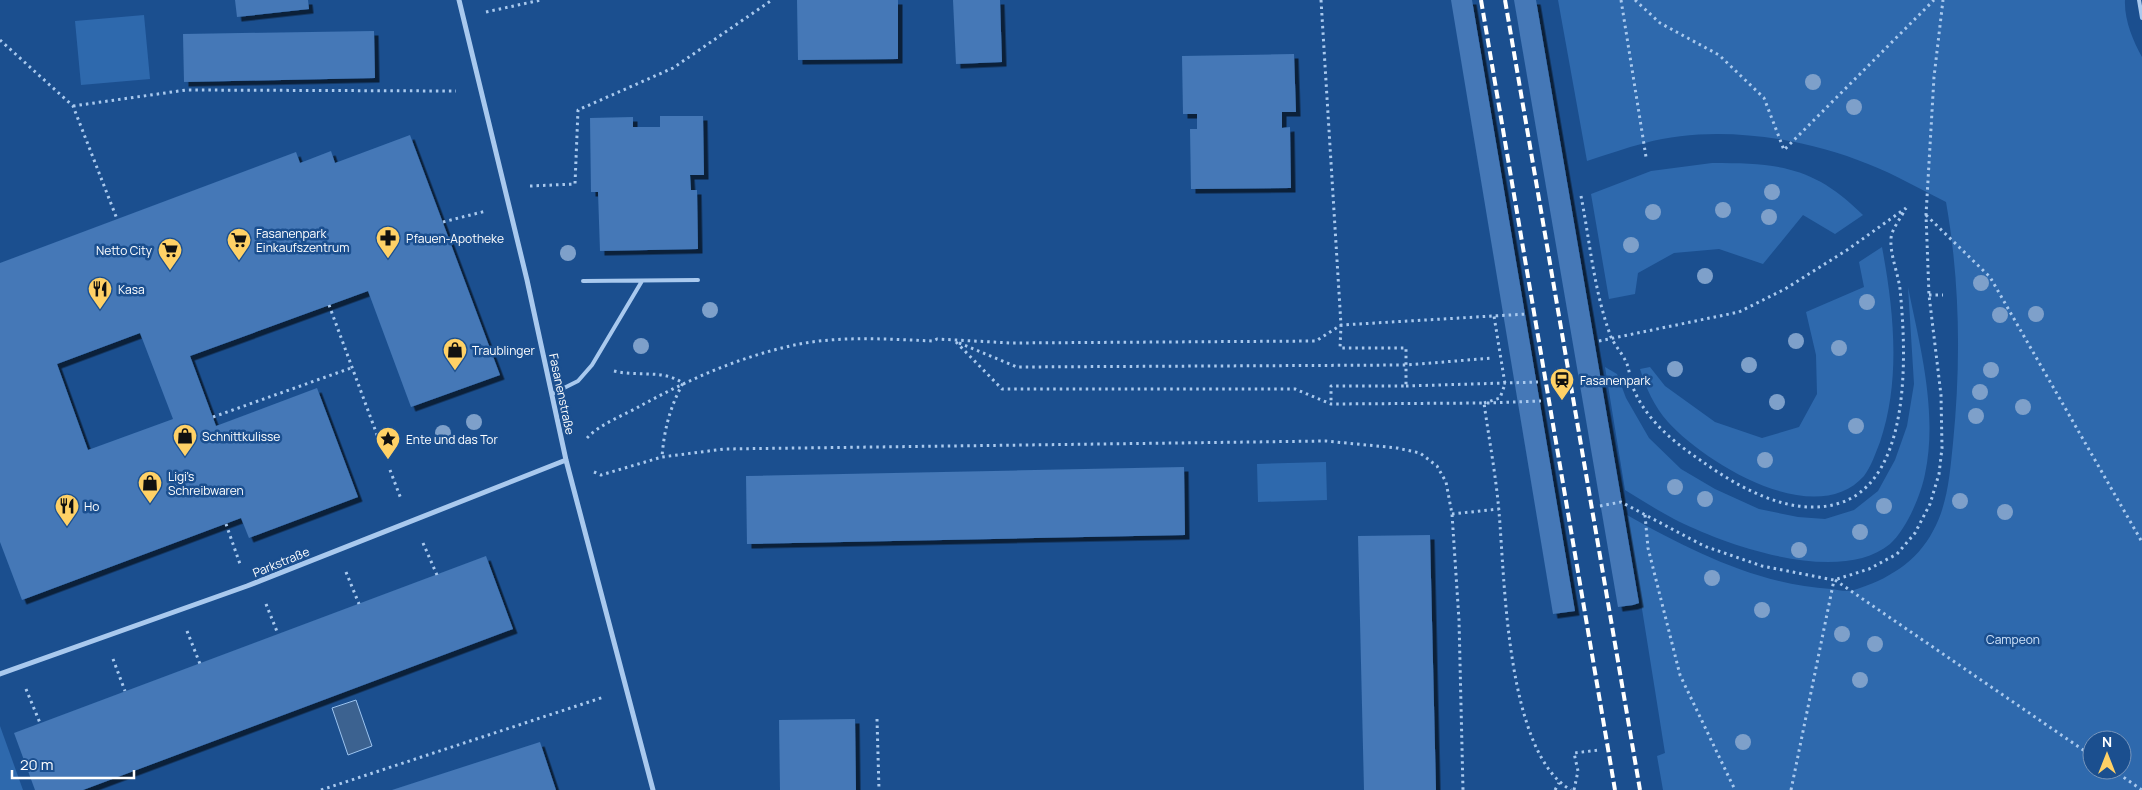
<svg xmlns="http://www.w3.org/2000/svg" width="2142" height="790" viewBox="0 0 2142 790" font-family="Manrope,sans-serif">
<defs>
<filter id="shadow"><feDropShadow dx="4.5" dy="4.5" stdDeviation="0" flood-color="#0009"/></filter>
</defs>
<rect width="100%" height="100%" fill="#1b4f8f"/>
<!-- green -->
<path fill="#2e69ad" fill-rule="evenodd" d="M 1558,0 L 2125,0 C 2124,19 2133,41 2142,57 L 2142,790 L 1663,790 L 1657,756 L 1665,753 L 1627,515 C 1689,550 1759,585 1831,589 C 1838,590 1847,592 1854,590 C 1887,580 1917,562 1933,531 C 1948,504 1950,472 1953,443 C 1961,363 1960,281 1946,202 C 1920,189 1894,174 1868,164 C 1802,137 1714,124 1645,143 C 1625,148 1606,155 1587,161 ZM 2092,740 L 2122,740 L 2122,770 L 2092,770 Z
M 144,15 L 150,79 L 81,85 L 75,21 Z
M 1712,163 C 1778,163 1814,166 1863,215 L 1835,234 L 1803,215 L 1763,264 L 1719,249 L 1674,253 L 1638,273 L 1635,294 L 1609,299 L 1591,194 L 1651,171 Z
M 1882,247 C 1894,311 1901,380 1880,442 C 1876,452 1871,467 1864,476 C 1815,531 1705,463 1668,422 C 1654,406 1646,388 1640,369 L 1650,367 L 1665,386 L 1715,422 L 1762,438 L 1799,427 L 1817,394 L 1816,355 L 1806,312 L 1864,287 L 1859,262 Z
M 1908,287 C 1920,346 1938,413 1925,474 C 1921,495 1906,530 1890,544 C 1839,586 1725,545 1674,519 C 1657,510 1641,500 1625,490 L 1605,367 L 1617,374 L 1626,398 L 1649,438 L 1681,469 L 1715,489 L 1759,509 L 1798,517 L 1825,519 L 1854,510 L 1878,491 L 1895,460 L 1907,426 L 1914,384 Z
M 1326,462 L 1327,500 L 1258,502 L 1257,464 Z
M 0,726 L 23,790 L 0,790 Z"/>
<!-- water -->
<path fill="#3c6290" stroke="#9cc4f0" d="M 356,700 L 372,746 L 348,755 L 332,708 Z"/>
<!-- building -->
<path fill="#4478b7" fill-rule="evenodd" filter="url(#shadow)" d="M 235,0 L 308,0 L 309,9 L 237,17 Z
M 797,0 L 898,0 L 898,59 L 798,60 Z
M 953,0 L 1000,0 L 1002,62 L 956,64 Z
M 1451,0 L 1472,0 L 1575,611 L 1553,614 Z
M 1514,0 L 1536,0 L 1639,603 L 1633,605 L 1618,607 Z
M 374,31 L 375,78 L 184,82 L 183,34 Z
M 1294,54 L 1296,112 L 1282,112 L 1282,128 L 1290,127 L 1291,188 L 1191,189 L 1190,129 L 1197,129 L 1197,114 L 1183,114 L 1182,56 Z
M 660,116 L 703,116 L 704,175 L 690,175 L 691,190 L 697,190 L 698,249 L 600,251 L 598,192 L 591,192 L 590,118 L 633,117 L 633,127 L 660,127 Z
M 410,135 L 500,375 L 411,407 L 368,291 L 190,356 L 216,426 L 317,388 L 358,497 L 249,538 L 241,518 L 22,600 L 0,542 L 0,263 L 296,152 L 300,163 L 331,151 L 335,163 ZM 140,333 L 173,419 L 88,450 L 57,364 Z
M 1184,467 L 1185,535 L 747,544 L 746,476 Z
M 1430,535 L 1436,790 L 1364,790 L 1358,536 Z
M 486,556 L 513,629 L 83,790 L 35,790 L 14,733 Z
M 855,719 L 856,790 L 780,790 L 779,720 Z
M 540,742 L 556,790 L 392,790 Z"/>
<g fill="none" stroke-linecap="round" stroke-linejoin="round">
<!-- path -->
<path stroke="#a9c9ee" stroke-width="3" stroke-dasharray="2.5 4" stroke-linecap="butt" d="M 1321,0 L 1341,325 L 1340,348 L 1406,348 L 1406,386 L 1331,386 L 1331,404
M 1621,0 L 1646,157
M 1635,0 L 1660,23 L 1719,55 L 1764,98 L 1784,150 L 1934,0
M 486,12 L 541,0
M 0,40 L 73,106 L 117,219
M 73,106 L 186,90 L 456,91
M 530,186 L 575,184 L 578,110 L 673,68 L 772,0
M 1581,196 C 1590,242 1594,292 1611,337 C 1615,346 1623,354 1627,364 C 1630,372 1630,382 1634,390 C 1647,421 1676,444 1703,462 C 1741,489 1793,518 1840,503 C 1913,479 1906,349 1900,289 C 1898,273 1890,255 1891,239 C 1891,230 1902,216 1906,208
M 1926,215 L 1990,277 L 2142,542
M 443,222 L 486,211
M 1929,295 L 1943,295
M 329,305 L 383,451
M 1599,341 L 1739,312 L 1785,289 L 1847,250 L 1906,208
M 956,342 L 1002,389 L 1295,389 L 1331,404 L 1484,403 C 1489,439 1496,476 1499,512 C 1505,580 1506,753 1571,790
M 959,343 L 1017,367 L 1406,365 L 1493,358
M 614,371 C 638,377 662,369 683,383 C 670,407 664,430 662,457
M 1406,386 L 1538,382
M 1484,403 L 1500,398 L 1505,384 L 1494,316
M 1487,403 L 1541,401
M 213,417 L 351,368
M 587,438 C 601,423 625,415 642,405 C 688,380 735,359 786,347 C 833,335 885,339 933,341 L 937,339 L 1011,343 L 1316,341 L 1341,325 L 1527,314
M 390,470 L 401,499
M 594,472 L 601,475 L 662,457 L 724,449 L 1326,441 L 1397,448 L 1420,453 L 1437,466 L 1446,482 L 1452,514 L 1459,620 L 1463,790
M 1600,506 L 1621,502 L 1704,546 L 1762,566 L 1834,580 L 1869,569 L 1897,554 L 1915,533 L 1930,504 L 1939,474 L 1942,448 L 1941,395 L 1929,295 L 1926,215 L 1934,77 L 1943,0
M 1452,514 L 1499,509
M 1645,515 L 1648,548 L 1680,675 L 1735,790
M 226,524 L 240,564
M 423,543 L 437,575
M 346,572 L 359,604
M 1835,580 L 2092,756
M 266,604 L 278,634
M 187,631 L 200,664
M 113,659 L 125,691
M 26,689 L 40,723
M 877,719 L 879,790
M 2113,770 L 2142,790
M 321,790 L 604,697
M 1555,790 L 1559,783
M 1574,790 L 1578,771 L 1574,753 L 1600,750
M 1791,790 L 1834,580"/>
<!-- lane -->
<path stroke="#a9c9ee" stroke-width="4" d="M 2139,0 L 2142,18
M 583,281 L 698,280
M 552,394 L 578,381 L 592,365 L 642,281"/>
<!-- street -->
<path stroke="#a9c9ee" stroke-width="5" d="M 459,0 L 527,280 L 566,460 L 653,790
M 0,674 L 247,586 L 566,460"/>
<!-- rail -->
<path stroke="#fff" stroke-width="4" stroke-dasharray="9 4" stroke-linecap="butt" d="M 1481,0 L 1615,790
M 1505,0 L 1640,790"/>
</g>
<!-- trees -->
<g fill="#7ea0ca">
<circle cx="1813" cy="82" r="8"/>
<circle cx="1854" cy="107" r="8"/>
<circle cx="1772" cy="192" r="8"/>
<circle cx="1723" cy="210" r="8"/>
<circle cx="1653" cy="212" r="8"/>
<circle cx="1769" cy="217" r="8"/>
<circle cx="1631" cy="245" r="8"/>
<circle cx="568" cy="253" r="8"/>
<circle cx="1705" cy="276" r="8"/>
<circle cx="1981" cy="283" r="8"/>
<circle cx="1867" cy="302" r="8"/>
<circle cx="710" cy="310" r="8"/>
<circle cx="2036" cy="314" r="8"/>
<circle cx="2000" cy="315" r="8"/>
<circle cx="1796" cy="341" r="8"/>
<circle cx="641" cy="346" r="8"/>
<circle cx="1839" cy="348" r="8"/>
<circle cx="1749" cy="365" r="8"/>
<circle cx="1675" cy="369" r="8"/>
<circle cx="1991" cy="370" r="8"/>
<circle cx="1980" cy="392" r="8"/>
<circle cx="1777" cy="402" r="8"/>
<circle cx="2023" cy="407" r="8"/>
<circle cx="1976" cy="416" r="8"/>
<circle cx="474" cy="422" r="8"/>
<circle cx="1856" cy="426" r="8"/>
<circle cx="443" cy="433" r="8"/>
<circle cx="1765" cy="460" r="8"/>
<circle cx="1675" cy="487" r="8"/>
<circle cx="1705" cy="499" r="8"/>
<circle cx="1960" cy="501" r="8"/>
<circle cx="1884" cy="506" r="8"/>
<circle cx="2005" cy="512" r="8"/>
<circle cx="1860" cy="532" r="8"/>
<circle cx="1799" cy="550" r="8"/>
<circle cx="1712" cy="578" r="8"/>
<circle cx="1762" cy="610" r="8"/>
<circle cx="1842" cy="634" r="8"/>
<circle cx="1875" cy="644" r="8"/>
<circle cx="1860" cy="680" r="8"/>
<circle cx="1743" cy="742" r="8"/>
</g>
<!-- icons -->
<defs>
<symbol id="pharmacy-pin" viewBox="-11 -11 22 30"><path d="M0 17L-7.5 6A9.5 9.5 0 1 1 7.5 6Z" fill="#ffd166" stroke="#1b4f8f"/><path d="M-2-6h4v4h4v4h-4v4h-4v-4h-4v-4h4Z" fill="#111"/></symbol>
<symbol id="supermarket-pin" viewBox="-11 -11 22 30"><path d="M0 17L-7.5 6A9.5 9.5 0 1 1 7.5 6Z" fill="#ffd166" stroke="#1b4f8f"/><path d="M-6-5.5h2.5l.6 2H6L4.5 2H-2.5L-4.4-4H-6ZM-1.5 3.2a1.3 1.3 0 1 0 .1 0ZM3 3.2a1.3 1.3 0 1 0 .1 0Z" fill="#111"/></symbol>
<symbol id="restaurant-pin" viewBox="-11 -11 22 30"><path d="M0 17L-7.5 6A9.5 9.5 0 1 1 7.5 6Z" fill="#ffd166" stroke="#1b4f8f"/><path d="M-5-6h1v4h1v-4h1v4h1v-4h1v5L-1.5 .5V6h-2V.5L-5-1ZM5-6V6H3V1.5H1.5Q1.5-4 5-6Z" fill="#111"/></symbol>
<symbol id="shop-pin" viewBox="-11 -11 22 30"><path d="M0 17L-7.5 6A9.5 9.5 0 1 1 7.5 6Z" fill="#ffd166" stroke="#1b4f8f"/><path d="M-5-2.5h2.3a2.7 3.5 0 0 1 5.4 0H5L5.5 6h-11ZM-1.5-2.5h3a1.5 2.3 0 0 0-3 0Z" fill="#111"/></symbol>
<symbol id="station-pin" viewBox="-11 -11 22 30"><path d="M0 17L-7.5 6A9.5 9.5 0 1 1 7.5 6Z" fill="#ffd166" stroke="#1b4f8f"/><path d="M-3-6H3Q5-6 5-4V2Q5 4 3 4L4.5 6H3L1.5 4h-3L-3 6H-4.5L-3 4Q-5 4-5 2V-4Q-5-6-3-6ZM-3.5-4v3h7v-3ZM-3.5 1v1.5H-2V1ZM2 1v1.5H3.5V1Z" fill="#111"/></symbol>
<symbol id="sight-pin" viewBox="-11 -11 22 30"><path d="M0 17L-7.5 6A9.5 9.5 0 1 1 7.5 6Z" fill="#ffd166" stroke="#1b4f8f"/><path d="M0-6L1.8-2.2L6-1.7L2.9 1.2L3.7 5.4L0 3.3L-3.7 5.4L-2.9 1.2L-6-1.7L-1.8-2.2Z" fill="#111"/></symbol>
</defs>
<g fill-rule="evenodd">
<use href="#pharmacy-pin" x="374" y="224" width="28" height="38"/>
<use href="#supermarket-pin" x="225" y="226" width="28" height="38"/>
<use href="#supermarket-pin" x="156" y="236" width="28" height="38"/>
<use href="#restaurant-pin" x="86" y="275" width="28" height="38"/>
<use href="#shop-pin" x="441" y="336" width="28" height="38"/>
<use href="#station-pin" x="1548" y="366" width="28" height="38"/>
<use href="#shop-pin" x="171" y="422" width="28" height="38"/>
<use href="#sight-pin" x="374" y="425" width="28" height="38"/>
<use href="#shop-pin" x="136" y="469" width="28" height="38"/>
<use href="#restaurant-pin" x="53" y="492" width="28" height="38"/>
</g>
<g text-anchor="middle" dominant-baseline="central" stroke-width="5" stroke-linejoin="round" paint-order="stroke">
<!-- poi labels -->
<g font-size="12" fill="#fff" stroke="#1b4f8f" text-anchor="start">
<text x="256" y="233">Fasanenpark<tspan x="256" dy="14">Einkaufszentrum</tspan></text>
<text x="406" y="238">Pfauen-Apotheke</text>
<text x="152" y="250" text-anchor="end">Netto City</text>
<text x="118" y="289">Kasa</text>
<text x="472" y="350">Traublinger</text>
<text x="1580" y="380">Fasanenpark</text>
<text x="202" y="436">Schnittkulisse</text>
<text x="406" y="439">Ente und das Tor</text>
<text x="168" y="476">Ligi's<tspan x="168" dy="14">Schreibwaren</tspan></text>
<text x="84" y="506">Ho</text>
</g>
<!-- street labels -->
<g font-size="12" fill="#fff" stroke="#1b4f8f">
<text transform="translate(562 394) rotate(78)">Fasanenstraße</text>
<text transform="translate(281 562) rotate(-22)">Parkstraße</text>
</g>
<!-- park labels -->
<g font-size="12" fill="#cfe3fa" stroke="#1b4f8f">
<text x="2013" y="639">Campeon</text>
</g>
</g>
<!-- north arrow -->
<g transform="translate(2107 755)"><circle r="24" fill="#1b4f8f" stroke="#7695bc"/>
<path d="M0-4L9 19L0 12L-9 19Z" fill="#ffd166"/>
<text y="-8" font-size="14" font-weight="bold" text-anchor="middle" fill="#ffffff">N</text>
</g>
<!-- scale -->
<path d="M12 770v8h122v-8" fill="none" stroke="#ffffff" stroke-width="2.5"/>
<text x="20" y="770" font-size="15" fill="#ffffff" stroke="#1b4f8f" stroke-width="4" paint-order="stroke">20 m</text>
</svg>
